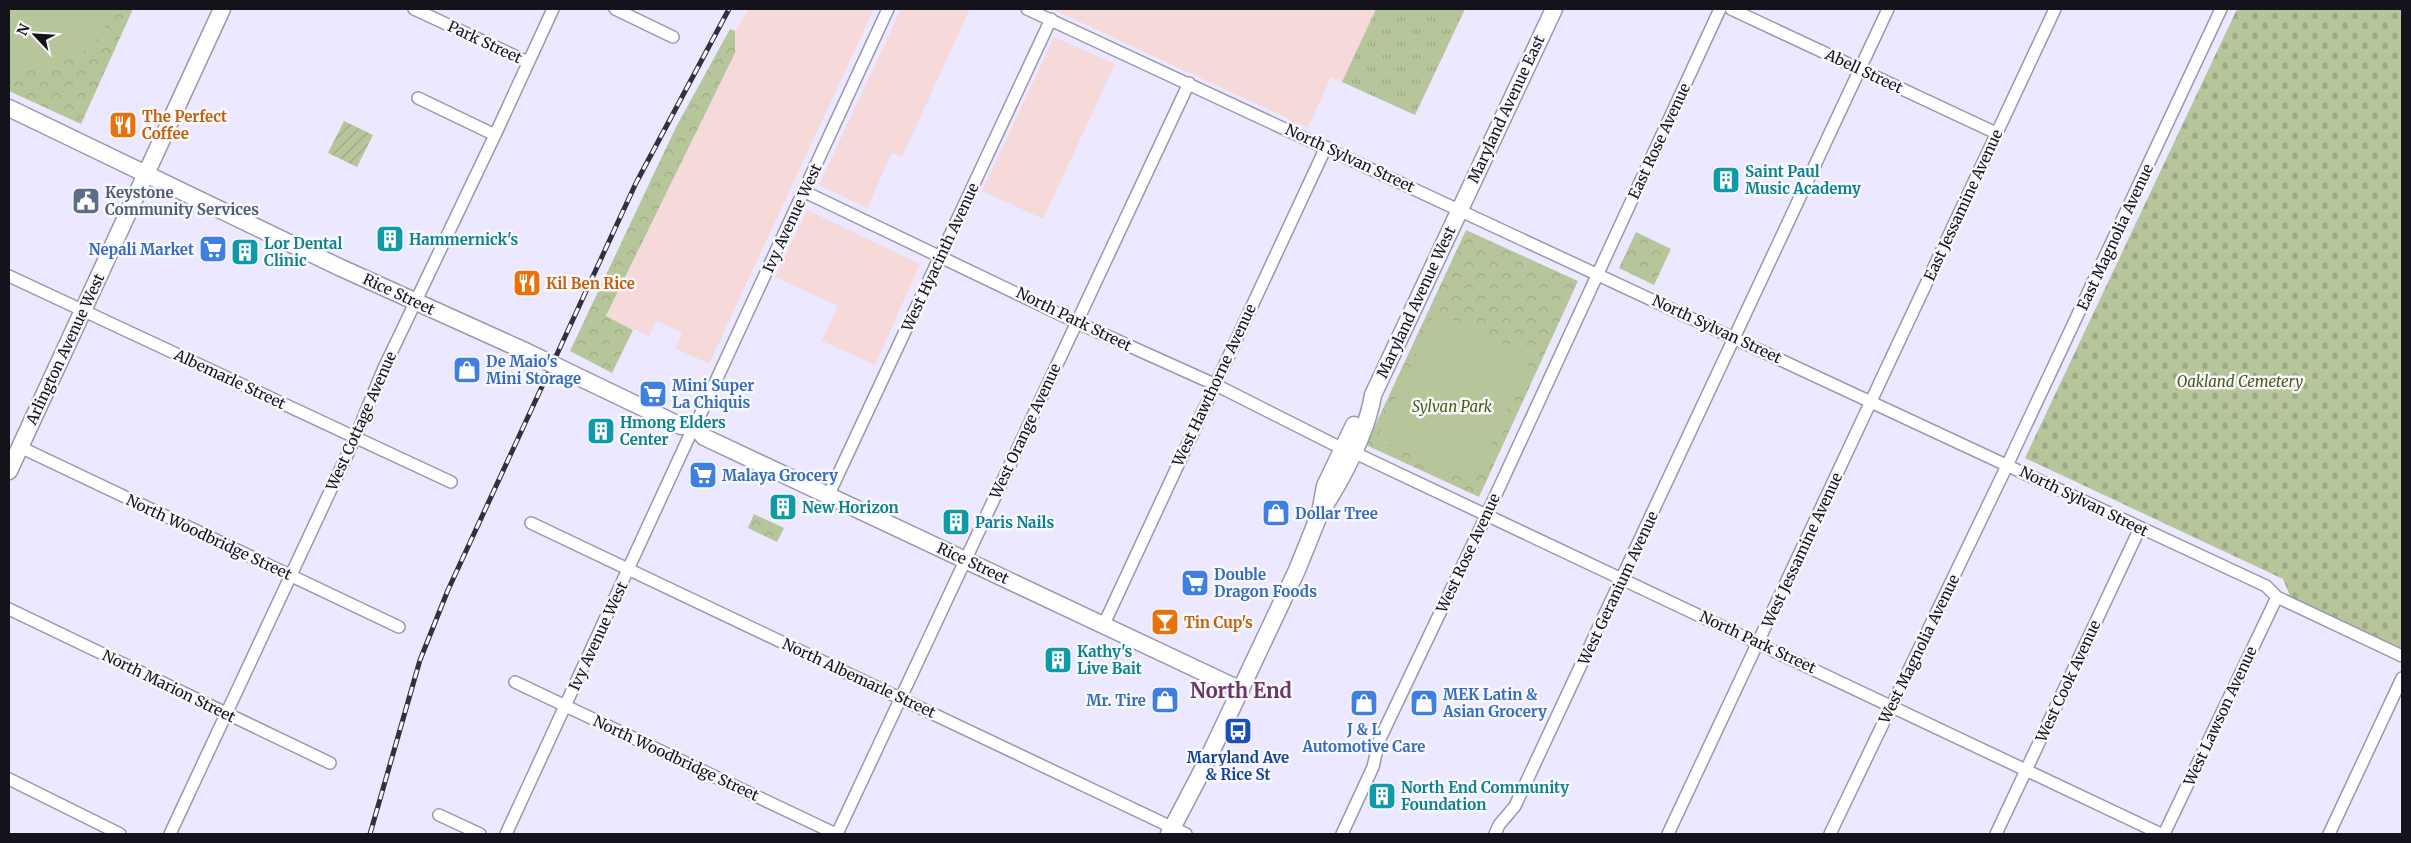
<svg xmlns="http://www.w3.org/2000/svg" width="2411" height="843" viewBox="0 0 2411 843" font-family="Merriweather,serif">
<defs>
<pattern id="grass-tufts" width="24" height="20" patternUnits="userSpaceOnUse" patternTransform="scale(1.25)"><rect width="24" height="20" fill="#b7c69a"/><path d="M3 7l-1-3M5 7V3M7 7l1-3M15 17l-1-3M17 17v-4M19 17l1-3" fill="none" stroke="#9ca984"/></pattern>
<pattern id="forest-crowns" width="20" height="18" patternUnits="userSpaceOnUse" patternTransform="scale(1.25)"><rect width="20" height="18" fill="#b7c69a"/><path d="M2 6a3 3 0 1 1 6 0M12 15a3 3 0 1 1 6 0" fill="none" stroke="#9ca984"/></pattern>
<pattern id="cemetery-stones" width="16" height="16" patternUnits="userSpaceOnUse" patternTransform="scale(1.25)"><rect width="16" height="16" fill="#b7c69a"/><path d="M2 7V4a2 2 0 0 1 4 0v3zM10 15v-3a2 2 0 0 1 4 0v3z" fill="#9ca984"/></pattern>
<pattern id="garden-furrows" width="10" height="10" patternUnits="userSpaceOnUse" patternTransform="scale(1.25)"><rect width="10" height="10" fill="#b7c69a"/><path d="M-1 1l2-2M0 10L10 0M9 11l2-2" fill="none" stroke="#9ca984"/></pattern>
</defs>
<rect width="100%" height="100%" fill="#ebe8ff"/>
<!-- industrial -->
<path fill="#f5dad9" d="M 749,9 L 874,9 L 709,364 L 675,348 L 682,333 L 657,321 L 649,336 L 606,317 L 735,53 L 735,31 Z
M 901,9 L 970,9 L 902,157 L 892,153 L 867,208 L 819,185 Z
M 1052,9 L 1376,9 L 1342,82 L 1331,77 L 1308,128 Z
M 1054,37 L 1115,64 L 1043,219 L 982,191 Z
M 807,210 L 920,264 L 875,365 L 822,341 L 838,306 L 775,277 Z"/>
<!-- grass -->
<path fill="url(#grass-tufts)" d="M 1376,9 L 1465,9 L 1415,115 L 1342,82 Z"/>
<!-- forest -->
<path fill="url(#forest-crowns)" d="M 9,9 L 133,9 L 81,124 L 9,91 Z
M 730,29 L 735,31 L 735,53 L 606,316 L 633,330 L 612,373 L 570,351 L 676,127 Z
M 1466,230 L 1578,281 L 1479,497 L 1366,445 Z
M 1636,232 L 1671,249 L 1654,285 L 1619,268 Z
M 754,514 L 784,528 L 777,542 L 748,528 Z"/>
<!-- cemetery -->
<path fill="url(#cemetery-stones)" d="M 2237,9 L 2402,9 L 2402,649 L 2291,598 L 2283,579 L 2025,458 Z"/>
<!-- garden -->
<path fill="url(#garden-furrows)" d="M 344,121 L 373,135 L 357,167 L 328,153 Z"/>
<!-- pitch -->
<path fill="#b7c69a" d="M 9,9 L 113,9 C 101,52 51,78 9,64 Z
M 1436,312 L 1532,357 L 1473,483 L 1377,438 Z"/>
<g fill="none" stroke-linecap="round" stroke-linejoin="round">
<defs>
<path id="street" d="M 414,9 L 528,62
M 615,9 L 673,37
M 1027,9 L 2266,586 L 2277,597 L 2402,656
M 1731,9 L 1996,133
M 418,98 L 495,135
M 805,192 L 1076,322 L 1214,384 L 1341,448
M 9,276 L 451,482
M 695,426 L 888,9
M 20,447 L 399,627
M 1353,452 L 2161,834
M 829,494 L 1051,19
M 531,523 L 1186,834
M 9,609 L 330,763
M 1104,624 L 1326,147
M 515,682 L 836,834
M 9,779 L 120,834
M 439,815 L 480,834
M 170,834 L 355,438 L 383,370 L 495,135 L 553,9
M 506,834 L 689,437
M 837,834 L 1189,83
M 1342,834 L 1373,767 L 1379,741 L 1487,514 L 1720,9
M 1495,834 L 1499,825 L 1515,806 L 1888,9
M 1668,834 L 2055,9
M 1830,834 L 2003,474 L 2221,9
M 1996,834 L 2140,528
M 2164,834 L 2277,597
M 2329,834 L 2402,678"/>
<path id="secondary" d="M 9,108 L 339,267 L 525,351
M 585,380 L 681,426 L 695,426 L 704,437 L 1241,690
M 9,471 L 222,9
M 1320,513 C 1341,481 1367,433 1373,395 L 1554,9
M 1169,834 L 1205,765 L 1297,570 L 1320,513 L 1325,486 L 1354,425"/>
</defs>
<!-- street casing -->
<use href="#street" stroke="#9a98ad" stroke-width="14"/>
<!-- secondary casing -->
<use href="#secondary" stroke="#9a98ad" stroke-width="19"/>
<!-- street -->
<use href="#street" stroke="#fff" stroke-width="11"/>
<!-- secondary -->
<use href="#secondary" stroke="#fff" stroke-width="16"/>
<defs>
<path id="rail" d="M 370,834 L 420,660 L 448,590 L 636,183 L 729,9"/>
</defs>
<!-- rail casing -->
<use href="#rail" stroke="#32303a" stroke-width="5"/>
<!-- rail -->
<use href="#rail" stroke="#f9f8fd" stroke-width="3" stroke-dasharray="9" stroke-linecap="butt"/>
<defs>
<path id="secondary-bridge" d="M 525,351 L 585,380"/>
</defs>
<!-- secondary-bridge casing -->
<use href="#secondary-bridge" stroke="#9a98ad" stroke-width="19" stroke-linecap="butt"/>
<!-- secondary-bridge -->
<use href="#secondary-bridge" stroke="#fff" stroke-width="16"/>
</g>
<!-- icons -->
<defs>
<symbol id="restaurant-square" viewBox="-11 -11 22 22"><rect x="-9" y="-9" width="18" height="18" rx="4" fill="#e8710a" stroke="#f9f8fd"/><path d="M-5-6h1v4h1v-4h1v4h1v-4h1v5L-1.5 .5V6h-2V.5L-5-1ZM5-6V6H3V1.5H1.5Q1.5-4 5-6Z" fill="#fff"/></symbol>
<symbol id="building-square" viewBox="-11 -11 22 22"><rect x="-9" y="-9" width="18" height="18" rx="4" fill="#0f9aa8" stroke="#f9f8fd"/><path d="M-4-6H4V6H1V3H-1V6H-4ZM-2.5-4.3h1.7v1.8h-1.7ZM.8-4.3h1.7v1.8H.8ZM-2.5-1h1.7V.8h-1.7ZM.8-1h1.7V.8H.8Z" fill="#fff"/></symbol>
<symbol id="civic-square" viewBox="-11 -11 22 22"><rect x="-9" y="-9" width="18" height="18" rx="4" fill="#5c6f8a" stroke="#f9f8fd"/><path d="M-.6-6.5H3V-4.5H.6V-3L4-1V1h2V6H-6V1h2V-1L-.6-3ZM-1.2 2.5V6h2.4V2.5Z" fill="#fff"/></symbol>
<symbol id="supermarket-square" viewBox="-11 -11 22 22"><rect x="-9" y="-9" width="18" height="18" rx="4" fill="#3f7fe0" stroke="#f9f8fd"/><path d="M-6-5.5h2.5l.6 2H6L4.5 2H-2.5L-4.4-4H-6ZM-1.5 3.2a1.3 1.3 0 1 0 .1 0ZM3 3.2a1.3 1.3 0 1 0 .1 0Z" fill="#fff"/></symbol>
<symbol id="shop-square" viewBox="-11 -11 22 22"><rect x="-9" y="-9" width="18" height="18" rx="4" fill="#3f7fe0" stroke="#f9f8fd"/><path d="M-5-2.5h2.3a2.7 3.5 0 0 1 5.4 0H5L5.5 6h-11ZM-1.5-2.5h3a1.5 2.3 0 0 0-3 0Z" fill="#fff"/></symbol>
<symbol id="bar-square" viewBox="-11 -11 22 22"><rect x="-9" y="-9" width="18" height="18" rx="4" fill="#e8710a" stroke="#f9f8fd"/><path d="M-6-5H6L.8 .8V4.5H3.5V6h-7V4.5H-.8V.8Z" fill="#fff"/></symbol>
<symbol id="bus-square" viewBox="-11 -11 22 22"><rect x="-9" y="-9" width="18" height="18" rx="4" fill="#1a4fb4" stroke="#f9f8fd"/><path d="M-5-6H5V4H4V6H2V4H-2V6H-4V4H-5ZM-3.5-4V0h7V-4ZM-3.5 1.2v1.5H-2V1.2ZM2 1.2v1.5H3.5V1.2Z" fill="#fff"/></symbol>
</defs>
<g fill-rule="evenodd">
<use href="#restaurant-square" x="107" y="109" width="32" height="32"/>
<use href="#building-square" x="1710" y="164" width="32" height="32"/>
<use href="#civic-square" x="70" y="185" width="32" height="32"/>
<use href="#building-square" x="374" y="223" width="32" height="32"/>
<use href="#supermarket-square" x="197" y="233" width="32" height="32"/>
<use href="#building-square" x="229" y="236" width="32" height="32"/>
<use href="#restaurant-square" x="511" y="267" width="32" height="32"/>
<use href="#shop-square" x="451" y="354" width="32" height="32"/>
<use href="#supermarket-square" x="637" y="378" width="32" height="32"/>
<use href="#building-square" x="585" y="415" width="32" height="32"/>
<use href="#supermarket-square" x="687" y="459" width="32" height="32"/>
<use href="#building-square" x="767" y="491" width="32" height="32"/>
<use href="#shop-square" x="1260" y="497" width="32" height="32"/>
<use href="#building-square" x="940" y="506" width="32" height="32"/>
<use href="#supermarket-square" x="1179" y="567" width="32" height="32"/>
<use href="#bar-square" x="1149" y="606" width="32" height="32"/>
<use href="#building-square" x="1042" y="644" width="32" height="32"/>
<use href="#shop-square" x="1149" y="684" width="32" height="32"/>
<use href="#shop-square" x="1348" y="687" width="32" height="32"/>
<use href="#shop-square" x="1408" y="687" width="32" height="32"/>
<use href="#bus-square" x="1222" y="715" width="32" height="32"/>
<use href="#building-square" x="1366" y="780" width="32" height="32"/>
</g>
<g text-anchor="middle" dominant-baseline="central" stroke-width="5" stroke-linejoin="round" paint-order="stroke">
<!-- street labels -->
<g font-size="15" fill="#14121a" stroke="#f9f8fd">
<text transform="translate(485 42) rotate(25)">Park Street</text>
<text transform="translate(1864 71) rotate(25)">Abell Street</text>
<text transform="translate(1506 109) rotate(-65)">Maryland Avenue East</text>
<text transform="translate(1659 141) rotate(-65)">East Rose Avenue</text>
<text transform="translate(1350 158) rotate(25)">North Sylvan Street</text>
<text transform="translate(1963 205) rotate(-65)">East Jessamine Avenue</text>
<text transform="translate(792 218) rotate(-65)">Ivy Avenue West</text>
<text transform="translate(2115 237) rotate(-65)">East Magnolia Avenue</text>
<text transform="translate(940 257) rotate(-65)">West Hyacinth Avenue</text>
<text transform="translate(399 294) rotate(25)">Rice Street</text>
<text transform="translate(1416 302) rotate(-65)">Maryland Avenue West</text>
<text transform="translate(1074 319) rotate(26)">North Park Street</text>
<text transform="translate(1717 329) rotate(25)">North Sylvan Street</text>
<text transform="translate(65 349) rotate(-65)">Arlington Avenue West</text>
<text transform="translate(230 379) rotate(25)">Albemarle Street</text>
<text transform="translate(1214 385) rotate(-65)">West Hawthorne Avenue</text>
<text transform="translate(361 421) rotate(-66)">West Cottage Avenue</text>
<text transform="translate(1025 431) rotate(-65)">West Orange Avenue</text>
<text transform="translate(2084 501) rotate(26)">North Sylvan Street</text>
<text transform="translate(209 537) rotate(25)">North Woodbridge Street</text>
<text transform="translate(1802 550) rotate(-65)">West Jessamine Avenue</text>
<text transform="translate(1468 553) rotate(-65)">West Rose Avenue</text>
<text transform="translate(973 563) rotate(25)">Rice Street</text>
<text transform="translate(1618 588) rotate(-65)">West Geranium Avenue</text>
<text transform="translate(598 636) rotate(-65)">Ivy Avenue West</text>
<text transform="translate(1758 642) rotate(25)">North Park Street</text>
<text transform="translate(1919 649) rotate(-64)">West Magnolia Avenue</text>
<text transform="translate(859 678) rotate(25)">North Albemarle Street</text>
<text transform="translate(2068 681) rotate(-65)">West Cook Avenue</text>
<text transform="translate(169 686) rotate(26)">North Marion Street</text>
<text transform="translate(2220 716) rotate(-65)">West Lawson Avenue</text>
<text transform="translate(676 758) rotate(25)">North Woodbridge Street</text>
</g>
<!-- food labels -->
<g font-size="15" font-weight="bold" fill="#c56008" stroke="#f9f8fd" text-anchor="start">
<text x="142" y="116">The Perfect<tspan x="142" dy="17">Coffee</tspan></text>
<text x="546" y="283">Kil Ben Rice</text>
<text x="1184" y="622">Tin Cup's</text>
</g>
<!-- culture labels -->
<g font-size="15" font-weight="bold" fill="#0d838f" stroke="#f9f8fd" text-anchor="start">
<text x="1745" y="171">Saint Paul<tspan x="1745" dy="17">Music Academy</tspan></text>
<text x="409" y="239">Hammernick's</text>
<text x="264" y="243">Lor Dental<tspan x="264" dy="17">Clinic</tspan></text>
<text x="620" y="422">Hmong Elders<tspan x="620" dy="17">Center</tspan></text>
<text x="802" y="507">New Horizon</text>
<text x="975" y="522">Paris Nails</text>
<text x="1077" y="651">Kathy's<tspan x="1077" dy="17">Live Bait</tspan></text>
<text x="1401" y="787">North End Community<tspan x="1401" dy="17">Foundation</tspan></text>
</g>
<!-- service labels -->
<g font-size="15" font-weight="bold" fill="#4e5e75" stroke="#f9f8fd" text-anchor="start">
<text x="105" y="192">Keystone<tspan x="105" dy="17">Community Services</tspan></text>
</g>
<!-- shop labels -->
<g font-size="15" font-weight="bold" fill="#366cbe" stroke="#f9f8fd" text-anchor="start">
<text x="194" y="249" text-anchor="end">Nepali Market</text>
<text x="486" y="361">De Maio's<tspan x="486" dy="17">Mini Storage</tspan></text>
<text x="672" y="385">Mini Super<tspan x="672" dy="17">La Chiquis</tspan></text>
<text x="722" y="475">Malaya Grocery</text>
<text x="1295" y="513">Dollar Tree</text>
<text x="1214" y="574">Double<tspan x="1214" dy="17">Dragon Foods</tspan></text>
<text x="1443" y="694">MEK Latin &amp;<tspan x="1443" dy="17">Asian Grocery</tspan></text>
<text x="1146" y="700" text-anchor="end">Mr. Tire</text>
<text x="1364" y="729" text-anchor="middle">J &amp; L<tspan x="1364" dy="17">Automotive Care</tspan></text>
</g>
<!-- park labels -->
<g font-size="15" font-style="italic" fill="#495b14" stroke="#f9f8fd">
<text x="2240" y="381">Oakland Cemetery</text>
<text x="1452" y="406">Sylvan Park</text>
</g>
<!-- transit labels -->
<g font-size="15" font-weight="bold" fill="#164399" stroke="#f9f8fd">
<text x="1238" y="757">Maryland Ave<tspan x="1238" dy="17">&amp; Rice St</tspan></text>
</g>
<!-- district labels -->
<g font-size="20" font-weight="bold" fill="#6b3665" stroke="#f9f8fd">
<text x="1241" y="690">North End</text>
</g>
</g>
<!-- border -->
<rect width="2411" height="843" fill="none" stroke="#14121a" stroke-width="20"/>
<!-- north arrow -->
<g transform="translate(35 35) rotate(295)" stroke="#f9f8fd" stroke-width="4" paint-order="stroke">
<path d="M0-4L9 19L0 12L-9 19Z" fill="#14121a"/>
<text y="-8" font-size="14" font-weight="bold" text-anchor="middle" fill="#14121a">N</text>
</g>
</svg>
